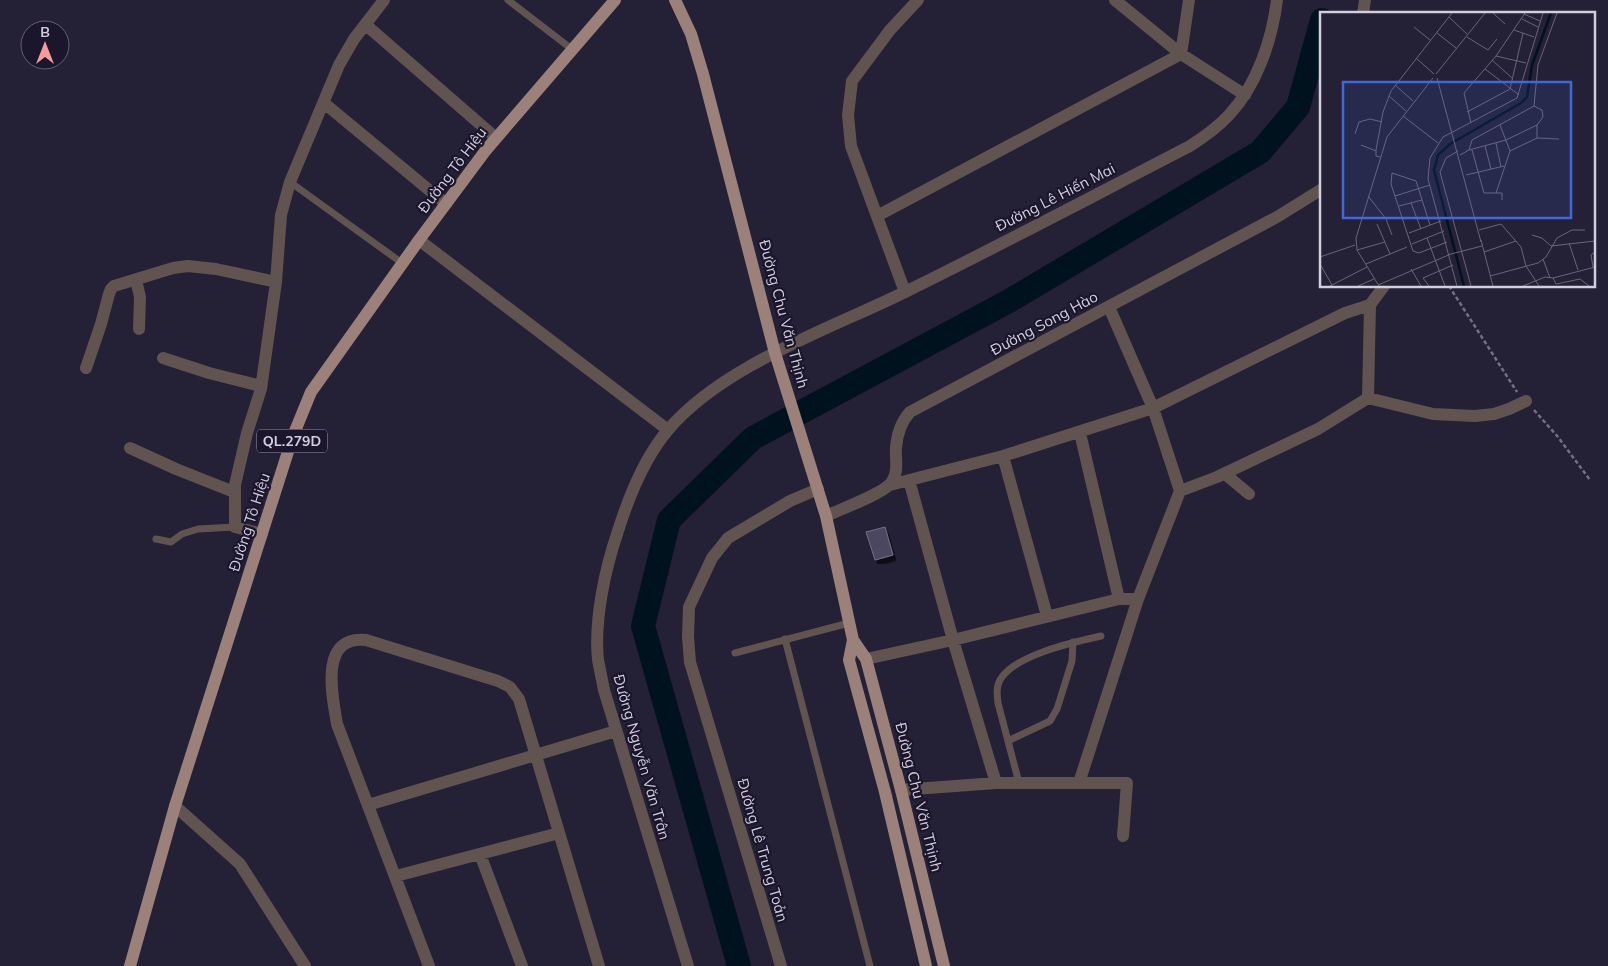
<svg xmlns="http://www.w3.org/2000/svg" width="1608" height="966" viewBox="0 0 1608 966" font-family="Mulish,sans-serif">
<defs>
<filter id="shadow"><feDropShadow dx="3" dy="5.5" stdDeviation="0" flood-color="#0009"/></filter>
</defs>
<rect width="100%" height="100%" fill="#242036"/>
<g fill="none" stroke-linecap="round" stroke-linejoin="round">
<!-- river -->
<path stroke="#00121d" stroke-width="24" d="M 739,966 L 643,626 L 669,520 L 753,438 L 1009,301 L 1260,152 L 1298,107 L 1322,20"/>
</g>
<!-- building -->
<path fill="#4c4760" stroke="#736f89" filter="url(#shadow)" d="M 885,527 L 893,555 L 875,560 L 866,532 Z"/>
<g fill="none" stroke-linecap="round" stroke-linejoin="round">
<!-- path -->
<path stroke="#747083" stroke-width="2.5" stroke-dasharray="4 2.5" stroke-linecap="butt" d="M 1449,286 L 1517,392
M 1534,410 L 1558,437 L 1590,480"/>
<!-- service -->
<path stroke="#605350" stroke-width="7" d="M 508,0 L 573,50
M 290,182 L 402,263
M 156,539 L 171,542 L 182,534 L 198,529 L 235,527
M 785,639 L 870,966
M 735,653 L 849,623
M 1008,741 L 1050,721 L 1057,709 L 1072,661 L 1073,642
M 1019,783 L 998,703 C 997,695 996,687 1000,680 C 1014,655 1074,642 1101,636"/>
<!-- minor -->
<path stroke="#605350" stroke-width="12" d="M 1115,0 L 1181,54 L 1245,95
M 1363,14 L 1365,0
M 366,25 L 496,138
M 324,103 L 446,204
M 877,216 L 1181,54 L 1189,0
M 419,240 L 668,430
M 136,280 L 140,297 L 139,329
M 905,292 L 851,146 L 848,115 L 852,81 L 890,30 L 918,0
M 1370,305 L 1384,286
M 1109,307 L 1153,408 L 1180,491
M 163,358 L 209,373 L 261,386
M 86,368 L 101,324 L 109,294 L 111,289 L 114,286 L 173,268 L 188,266 L 216,269 L 276,282
M 1080,433 L 1119,599
M 130,448 L 176,469 L 234,492
M 1003,456 L 1047,616
M 1225,474 L 1249,494
M 909,480 L 953,640 L 996,783 L 1127,783 L 1123,836
M 890,485 L 1003,456 L 1153,408 L 1345,313 L 1370,305 L 1368,398
M 826,516 C 841,509 879,495 889,485 C 900,474 895,460 896,448 C 897,434 901,422 910,412 L 1277,217 L 1322,189
M 262,534 L 235,527 L 235,485 L 247,433 L 261,389 L 276,282 L 281,215 L 290,182 L 339,65 L 354,39 L 384,0
M 866,659 L 953,640 L 1119,599 L 1138,599
M 1079,783 L 1138,599 L 1180,491 L 1217,477 L 1318,429 L 1368,398 L 1433,414 L 1475,416 L 1494,414 L 1509,409 L 1526,401
M 901,790 L 996,783
M 368,805 L 616,731
M 175,806 L 240,864 L 305,966
M 480,854 L 522,966
M 396,876 L 559,833
M 429,966 L 337,724 C 332,695 319,635 366,640 L 498,681 L 510,687 L 519,699 L 599,966
M 688,966 L 604,690 C 602,680 600,670 598,660 C 594,620 605,569 618,531 C 629,496 644,458 668,430 C 723,365 830,329 905,292 C 1001,245 1095,195 1190,146 C 1204,137 1217,128 1229,115 C 1257,85 1272,40 1277,0
M 781,966 L 690,662 L 688,637 L 689,607 L 712,558 L 728,538 L 790,501 L 818,489"/>
<!-- primary -->
<path stroke="#9c817b" stroke-width="12" d="M 675,0 L 691,34 L 703,74 L 775,353 L 826,516 L 853,640 L 849,660 L 885,792 L 926,966
M 853,640 L 866,659 L 901,790 L 944,966
M 130,966 L 175,806 L 293,436 L 311,392 L 419,240 L 486,150 L 615,0"/>
</g>
<g text-anchor="middle" dominant-baseline="central" stroke-width="4.5" stroke-linejoin="round" paint-order="stroke">
<!-- shield labels -->
<rect fill="#1b162b" stroke="#9a98a8" stroke-width="1" x="257" y="429.5" width="70" height="23" rx="4"/>
<g font-size="14" font-weight="bold" fill="#d1cfde">
<text x="292" y="441">QL.279D</text>
</g>
<!-- street labels -->
<g font-size="15" fill="#d1cfde" stroke="#1b162b">
<text transform="translate(452 170) rotate(-53)">Đường Tô Hiệu</text>
<text transform="translate(1055 197) rotate(-27)">Đường Lê Hiến Mai</text>
<text transform="translate(784 314) rotate(75)">Đường Chu Văn Thịnh</text>
<text transform="translate(1044 323) rotate(-28)">Đường Song Hào</text>
<text transform="translate(249 522) rotate(-72)">Đường Tô Hiệu</text>
<text transform="translate(642 757) rotate(74)">Đường Nguyễn Văn Trân</text>
<text transform="translate(919 797) rotate(76)">Đường Chu Văn Thịnh</text>
<text transform="translate(763 850) rotate(74)">Đường Lê Trung Toản</text>
</g>
</g>
<!-- overview -->
<g transform="translate(1320 12)">
<rect width="275" height="275" fill="#242036"/>
<path fill="none" stroke="#00121d" stroke-width="2.5" d="M 144,274 L 114,158 L 118,143 L 130,132 L 201,91 L 207,85 L 212,53 L 231,1"/>
<path fill="none" stroke="#696679" stroke-width="1" d="M 173,1 L 185,12M 204,2 L 220,9M 129,5 L 147,22M 202,7 L 218,15M 94,15 L 110,28M 194,18 L 214,25M 117,21 L 136,36M 147,25 L 168,38 L 177,27M 176,44 L 206,51M 96,46 L 114,62M 172,48 L 192,66M 165,57 L 199,83M 116,62 L 165,1M 117,66 L 161,230M 75,73 L 93,89M 69,84 L 86,99M 214,94 L 222,98 L 223,105 L 217,113M 147,100 L 190,77 L 203,21M 83,104 L 118,131M 151,111 L 144,81 L 176,44 L 205,1M 180,113 L 190,139M 35,122 L 39,110 L 50,107 L 62,110M 176,131 L 181,155M 41,133 L 56,139M 165,134 L 171,157M 149,138 L 186,128 L 217,113 L 217,126M 152,138 L 164,181 L 182,181 L 182,188M 138,139 L 126,146 L 120,160 L 151,274M 140,143 L 149,138 L 152,128 L 214,94 L 218,53 L 237,1M 60,145 L 56,144 L 56,138 L 63,100 L 71,79 L 132,1M 146,163 L 184,154M 176,181 L 190,139 L 217,126 L 239,127M 48,184 L 66,207 L 72,223M 75,184 L 110,173M 91,191 L 101,217M 79,194 L 102,188M 57,212 L 70,242M 110,213 L 96,169 L 72,161 L 71,172 L 93,239 L 99,241 L 127,230M 159,218 L 181,212 L 201,235 L 206,254 L 219,274M 89,221 L 121,209M 212,223 L 222,226 L 231,234 L 275,229M 107,226 L 125,274M 161,228 L 173,274M 249,231 L 258,258M 92,232 L 124,219M 37,238 L 65,230M 164,240 L 196,229M 0,245 L 35,233M 223,247 L 230,266M 0,252 L 12,273M 46,252 L 87,235M 273,255 L 271,243 L 275,240M 91,257 L 101,274M 170,264 L 218,251 L 226,245 L 237,226 L 252,218 L 265,218M 233,266 L 275,255M 58,273 L 131,242 L 162,234M 10,274 L 47,255M 38,274 L 54,267M 59,274 L 37,238 L 36,226 L 67,125 L 113,66M 109,274 L 103,266 L 133,253M 137,274 L 108,167 L 110,146 L 123,125 L 197,86 L 223,1M 203,274 L 225,265 L 233,266 L 236,272 L 260,267 L 269,274"/>
<path fill="#4168d9" fill-opacity="0.15" stroke="#4168d9" stroke-width="2.5" d="M 23,70 L 251,70 L 251,206 L 23,206 Z"/>
<rect width="275" height="275" fill="none" stroke="#d1cfde" stroke-width="2.5"/>
</g>
<!-- north arrow -->
<g transform="translate(45 45)"><circle r="24" fill="#1b162b" stroke="#646073"/>
<path d="M0-4L9 19L0 12L-9 19Z" fill="#f59b9a"/>
<text y="-8" font-size="14" font-weight="bold" text-anchor="middle" fill="#d1cfde">B</text>
</g>
</svg>
